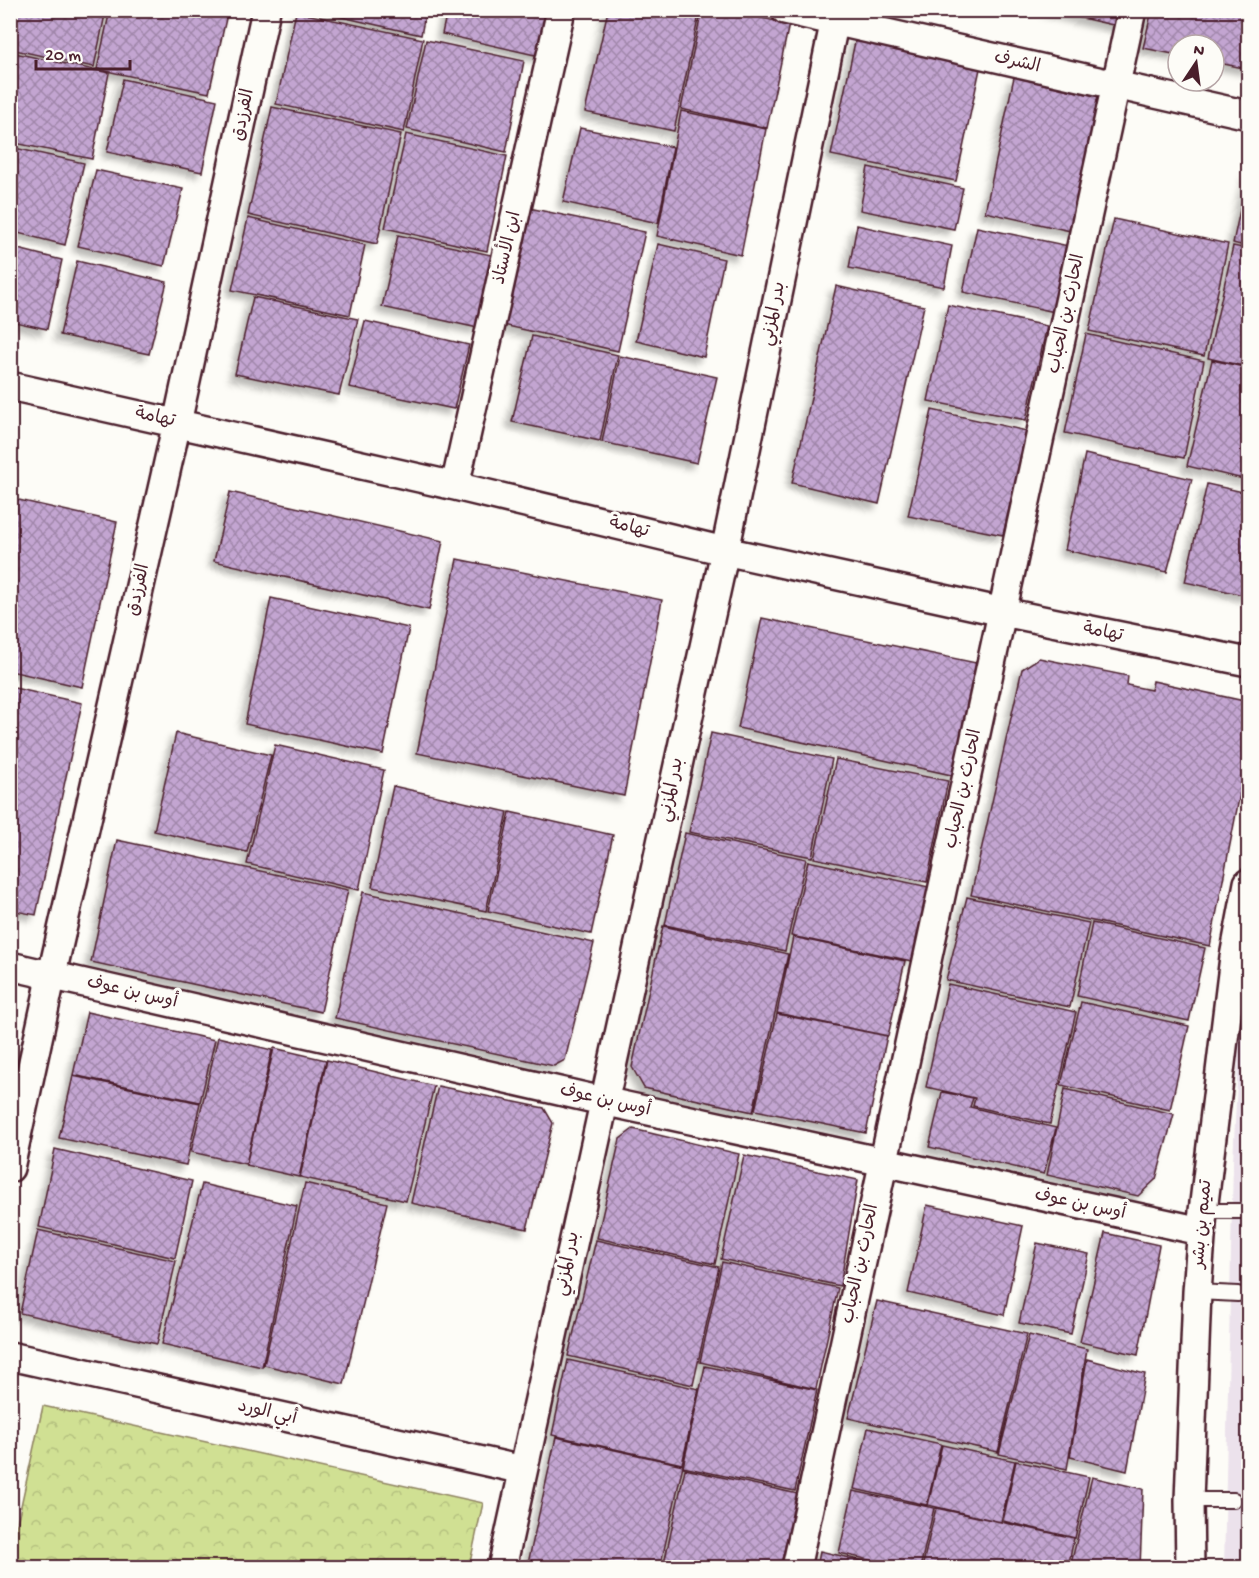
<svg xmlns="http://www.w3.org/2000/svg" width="1259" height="1578" viewBox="0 0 1259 1578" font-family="'Gochi Hand','Playpen Sans Arabic',sans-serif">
<defs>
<pattern id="park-crowns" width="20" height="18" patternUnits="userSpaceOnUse" patternTransform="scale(1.5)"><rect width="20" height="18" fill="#d0e093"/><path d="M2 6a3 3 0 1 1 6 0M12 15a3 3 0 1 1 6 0" fill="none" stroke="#b4c07f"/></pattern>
<pattern id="building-cross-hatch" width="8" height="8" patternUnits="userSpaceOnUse" patternTransform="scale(1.5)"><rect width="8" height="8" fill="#c3a5d1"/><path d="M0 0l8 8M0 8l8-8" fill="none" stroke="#a086aa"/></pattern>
<filter id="shadow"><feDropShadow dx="-5.5" dy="5.5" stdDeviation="3" flood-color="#0004"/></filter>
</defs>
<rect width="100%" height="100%" fill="#fdfcf7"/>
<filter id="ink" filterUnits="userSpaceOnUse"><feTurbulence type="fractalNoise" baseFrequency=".0167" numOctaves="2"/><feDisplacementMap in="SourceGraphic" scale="12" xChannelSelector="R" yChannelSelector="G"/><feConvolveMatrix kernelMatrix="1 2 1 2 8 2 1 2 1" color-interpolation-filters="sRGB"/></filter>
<g filter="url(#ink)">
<!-- built -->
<path fill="#ece2ec" d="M 1248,937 L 1248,1567 L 1224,1568 L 1233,1162 L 1243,961 Z"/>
<!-- park -->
<path fill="url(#park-crowns)" stroke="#8d805f" stroke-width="1.5" d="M 43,1406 L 483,1503 L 469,1567 L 11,1567 L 11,1551 Z"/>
<!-- building -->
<path fill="url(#building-cross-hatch)" stroke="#4a1f2b" stroke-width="1.5" filter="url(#shadow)" d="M 10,10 L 106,10 L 94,67 L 10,49 Z
M 110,10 L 228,10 L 209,93 L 97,69 Z
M 311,10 L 426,10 L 421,35 Z
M 447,10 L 555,10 L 544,57 L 442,34 Z
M 608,10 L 700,10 L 674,131 L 585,112 Z
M 702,10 L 727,10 L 789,24 L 767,128 L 681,109 Z
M 1046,10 L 1126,10 L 1122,27 Z
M 1152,10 L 1248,10 L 1248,69 L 1214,62 L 1214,45 L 1178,45 L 1178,55 L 1143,48 Z
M 296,12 L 423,39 L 404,132 L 276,104 Z
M 856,37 L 981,64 L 956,181 L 831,155 Z
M 426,40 L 524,61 L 506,152 L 407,129 Z
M 10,52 L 109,73 L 92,159 L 10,142 Z
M 1014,77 L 1104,98 L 1075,232 L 985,212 Z
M 123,79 L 217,100 L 202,172 L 107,152 Z
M 272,107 L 401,134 L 377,244 L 248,215 Z
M 681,111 L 766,129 L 741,255 L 657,236 Z
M 580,128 L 673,147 L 658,223 L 563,202 Z
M 406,134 L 507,156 L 487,251 L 385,228 Z
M 10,147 L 84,163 L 65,245 L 10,231 Z
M 868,167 L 963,188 L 954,229 L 860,210 Z
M 96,170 L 183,189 L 164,266 L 78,246 Z
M 1248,172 L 1248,247 L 1233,243 Z
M 529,208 L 645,232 L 618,351 L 503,325 Z
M 248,218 L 365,245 L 350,315 L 232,290 Z
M 1114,219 L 1228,244 L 1204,356 L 1089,331 Z
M 857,225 L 952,246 L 944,287 L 849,268 Z
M 977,227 L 1069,246 L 1055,312 L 963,292 Z
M 398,235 L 496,256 L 478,328 L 382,307 Z
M 658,244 L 724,259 L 704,357 L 636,341 Z
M 1233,246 L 1248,249 L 1248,367 L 1208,358 Z
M 10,247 L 62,260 L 47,329 L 10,321 Z
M 77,261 L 167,282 L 149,354 L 60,335 Z
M 836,286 L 924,306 L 879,504 L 792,483 Z
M 253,297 L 358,319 L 339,395 L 235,374 Z
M 948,305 L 1047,326 L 1026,420 L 928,401 Z
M 365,321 L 469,345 L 454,409 L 349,387 Z
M 1086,334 L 1204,361 L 1184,458 L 1065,433 Z
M 532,336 L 618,355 L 600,441 L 512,422 Z
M 620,356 L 717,377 L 697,463 L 602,442 Z
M 1212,360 L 1248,368 L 1248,480 L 1187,466 Z
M 932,410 L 1027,431 L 1003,535 L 908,516 Z
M 1085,454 L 1192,479 L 1167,572 L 1065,550 Z
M 1207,484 L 1248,493 L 1248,596 L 1185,582 Z
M 230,492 L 443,541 L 429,610 L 214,561 Z
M 10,498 L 117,522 L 82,687 L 10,671 Z
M 457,559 L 662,600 L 624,796 L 417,753 Z
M 271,598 L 409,628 L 383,754 L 245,724 Z
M 762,618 L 981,664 L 956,776 L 738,728 Z
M 1039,658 L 1128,676 L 1127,685 L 1151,690 L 1153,681 L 1244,701 L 1248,708 L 1248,753 L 1210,946 L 971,895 L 1022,669 Z
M 10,687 L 82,703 L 36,915 L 10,910 Z
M 176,733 L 271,755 L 247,852 L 154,831 Z
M 711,733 L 832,759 L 812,857 L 689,832 Z
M 275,745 L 384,770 L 359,890 L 247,864 Z
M 836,759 L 948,781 L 927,882 L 814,858 Z
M 393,786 L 508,812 L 486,911 L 372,887 Z
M 510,812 L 613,835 L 591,934 L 488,911 Z
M 685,833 L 806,859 L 785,951 L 665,925 Z
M 117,840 L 348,890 L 321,1012 L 91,962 Z
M 808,861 L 929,887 L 912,961 L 791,936 Z
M 363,892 L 594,943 L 565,1060 L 554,1066 L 335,1018 Z
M 967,897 L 1089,923 L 1070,1007 L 946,980 Z
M 1092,923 L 1205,948 L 1189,1021 L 1077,996 Z
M 663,926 L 788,954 L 753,1112 L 644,1088 L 632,1067 Z
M 793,937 L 905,961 L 888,1036 L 777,1013 Z
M 948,984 L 1076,1012 L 1050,1124 L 973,1106 L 975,1098 L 926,1087 Z
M 1081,1002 L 1189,1026 L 1170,1110 L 1061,1085 Z
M 87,1012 L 215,1040 L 200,1102 L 73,1075 Z
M 777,1014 L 887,1036 L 866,1133 L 755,1110 Z
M 218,1037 L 272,1050 L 246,1164 L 191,1152 Z
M 274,1048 L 326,1060 L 299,1177 L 246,1165 Z
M 327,1060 L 434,1086 L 406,1201 L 300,1177 Z
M 73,1076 L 200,1103 L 186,1165 L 59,1138 Z
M 438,1086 L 544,1108 L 553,1123 L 527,1229 L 411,1203 Z
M 1065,1089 L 1174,1114 L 1156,1179 L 1138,1196 L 1047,1175 Z
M 942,1092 L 973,1098 L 970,1107 L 1056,1128 L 1044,1174 L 929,1147 Z
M 633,1129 L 739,1154 L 715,1264 L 597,1238 L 620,1139 Z
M 55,1149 L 192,1181 L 175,1258 L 39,1227 Z
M 744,1155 L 858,1180 L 840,1286 L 721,1259 Z
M 305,1183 L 387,1203 L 344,1384 L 264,1365 Z
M 202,1184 L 297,1206 L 262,1367 L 162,1344 Z
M 927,1205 L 1023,1226 L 1004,1315 L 908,1293 Z
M 38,1230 L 176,1261 L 157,1344 L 20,1313 Z
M 1105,1233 L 1159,1245 L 1138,1355 L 1080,1342 Z
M 596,1240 L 719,1267 L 693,1385 L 568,1356 Z
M 1037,1243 L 1089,1254 L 1071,1334 L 1019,1323 Z
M 722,1262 L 838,1288 L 816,1389 L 700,1362 Z
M 877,1301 L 1027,1334 L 998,1452 L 848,1418 Z
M 1029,1335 L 1087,1349 L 1067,1469 L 999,1454 Z
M 1087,1359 L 1145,1374 L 1127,1471 L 1070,1457 Z
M 568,1360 L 699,1389 L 682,1464 L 552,1435 Z
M 705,1366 L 817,1390 L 795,1491 L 683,1467 Z
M 868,1428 L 941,1444 L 927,1505 L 854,1489 Z
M 556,1437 L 683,1465 L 660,1568 L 527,1568 Z
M 942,1445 L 1015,1461 L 1001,1522 L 928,1505 Z
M 1016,1461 L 1089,1477 L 1075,1538 L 1003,1521 Z
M 685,1469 L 798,1494 L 780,1568 L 663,1568 Z
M 1092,1477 L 1143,1489 L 1140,1568 L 1070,1568 Z
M 853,1491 L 934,1508 L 920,1568 L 905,1568 L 839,1553 Z
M 936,1508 L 1074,1538 L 1068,1568 L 922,1568 Z
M 820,1551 L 893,1568 L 817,1568 Z"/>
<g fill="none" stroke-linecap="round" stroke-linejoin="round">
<defs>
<path id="lane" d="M 1203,1211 L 1248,1211
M 1197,1292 L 1238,1294
M 1189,1500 L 1234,1500"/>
<path id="street" d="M 785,10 L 1248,115
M 10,386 L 455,486 L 725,551 L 1003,612 L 1248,662
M 455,486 L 561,10
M 10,966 L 603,1101 L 1201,1231
M 10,1168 L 52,974 L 177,423 L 266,10
M 10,1356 L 523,1470
M 502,1568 L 725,551 L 837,10
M 796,1568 L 1132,10
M 1190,1568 L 1189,1500 L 1197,1292 L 1203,1211 L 1234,957 L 1248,883"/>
</defs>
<!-- lane casing -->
<use href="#lane" stroke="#4a1f2b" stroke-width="18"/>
<!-- street casing -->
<use href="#street" stroke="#4a1f2b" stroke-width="32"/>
<!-- lane -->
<use href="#lane" stroke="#fdfcf7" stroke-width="14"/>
<!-- street -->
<use href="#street" stroke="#fdfcf7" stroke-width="27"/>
</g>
</g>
<g text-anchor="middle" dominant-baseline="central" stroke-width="6" stroke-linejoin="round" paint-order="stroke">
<!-- street labels -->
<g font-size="18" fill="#4a1f2b" stroke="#fdfcf7">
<text transform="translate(1017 63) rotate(13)">الشرف</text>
<text transform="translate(244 115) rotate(-78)">الفرزدق</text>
<text transform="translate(508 248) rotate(-77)">ابن الأستاذ</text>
<text transform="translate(774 314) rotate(-78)">بدر المزني</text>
<text transform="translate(1067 314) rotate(-78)">الحارث بن الحباب</text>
<text transform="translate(155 418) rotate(12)">تهامة</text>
<text transform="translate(629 528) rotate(14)">تهامة</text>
<text transform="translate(139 590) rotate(-77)">الفرزدق</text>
<text transform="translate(1103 633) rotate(11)">تهامة</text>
<text transform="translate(964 789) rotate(-78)">الحارث بن الحباب</text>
<text transform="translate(672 790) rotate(-78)">بدر المزني</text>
<text transform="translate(132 993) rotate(13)">أوس بن عوف</text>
<text transform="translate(605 1101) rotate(13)">أوس بن عوف</text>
<text transform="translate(1080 1205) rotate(12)">أوس بن عوف</text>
<text transform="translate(1203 1224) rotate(-85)">تميم بن بشر</text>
<text transform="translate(568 1264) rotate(-78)">بدر المزني</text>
<text transform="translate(861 1264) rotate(-78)">الحارث بن الحباب</text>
<text transform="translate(267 1413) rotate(13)">أبي الورد</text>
</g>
</g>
<!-- margin -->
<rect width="1259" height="1578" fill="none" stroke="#fdfcf7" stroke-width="36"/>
<rect x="18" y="18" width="1223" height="1542" fill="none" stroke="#4a1f2b" stroke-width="2" filter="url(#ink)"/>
<!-- north arrow -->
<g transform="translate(1196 63) rotate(13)"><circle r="28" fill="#fdfcf7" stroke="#b5a4a5" stroke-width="1.5"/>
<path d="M0-4.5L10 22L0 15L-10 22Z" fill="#4a1f2b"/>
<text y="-9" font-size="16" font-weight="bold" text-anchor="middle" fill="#4a1f2b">N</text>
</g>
<!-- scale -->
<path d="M36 60v9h94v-9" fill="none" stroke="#4a1f2b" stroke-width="3"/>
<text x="45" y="60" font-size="18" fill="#4a1f2b" stroke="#fdfcf7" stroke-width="4.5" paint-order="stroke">20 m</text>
</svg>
